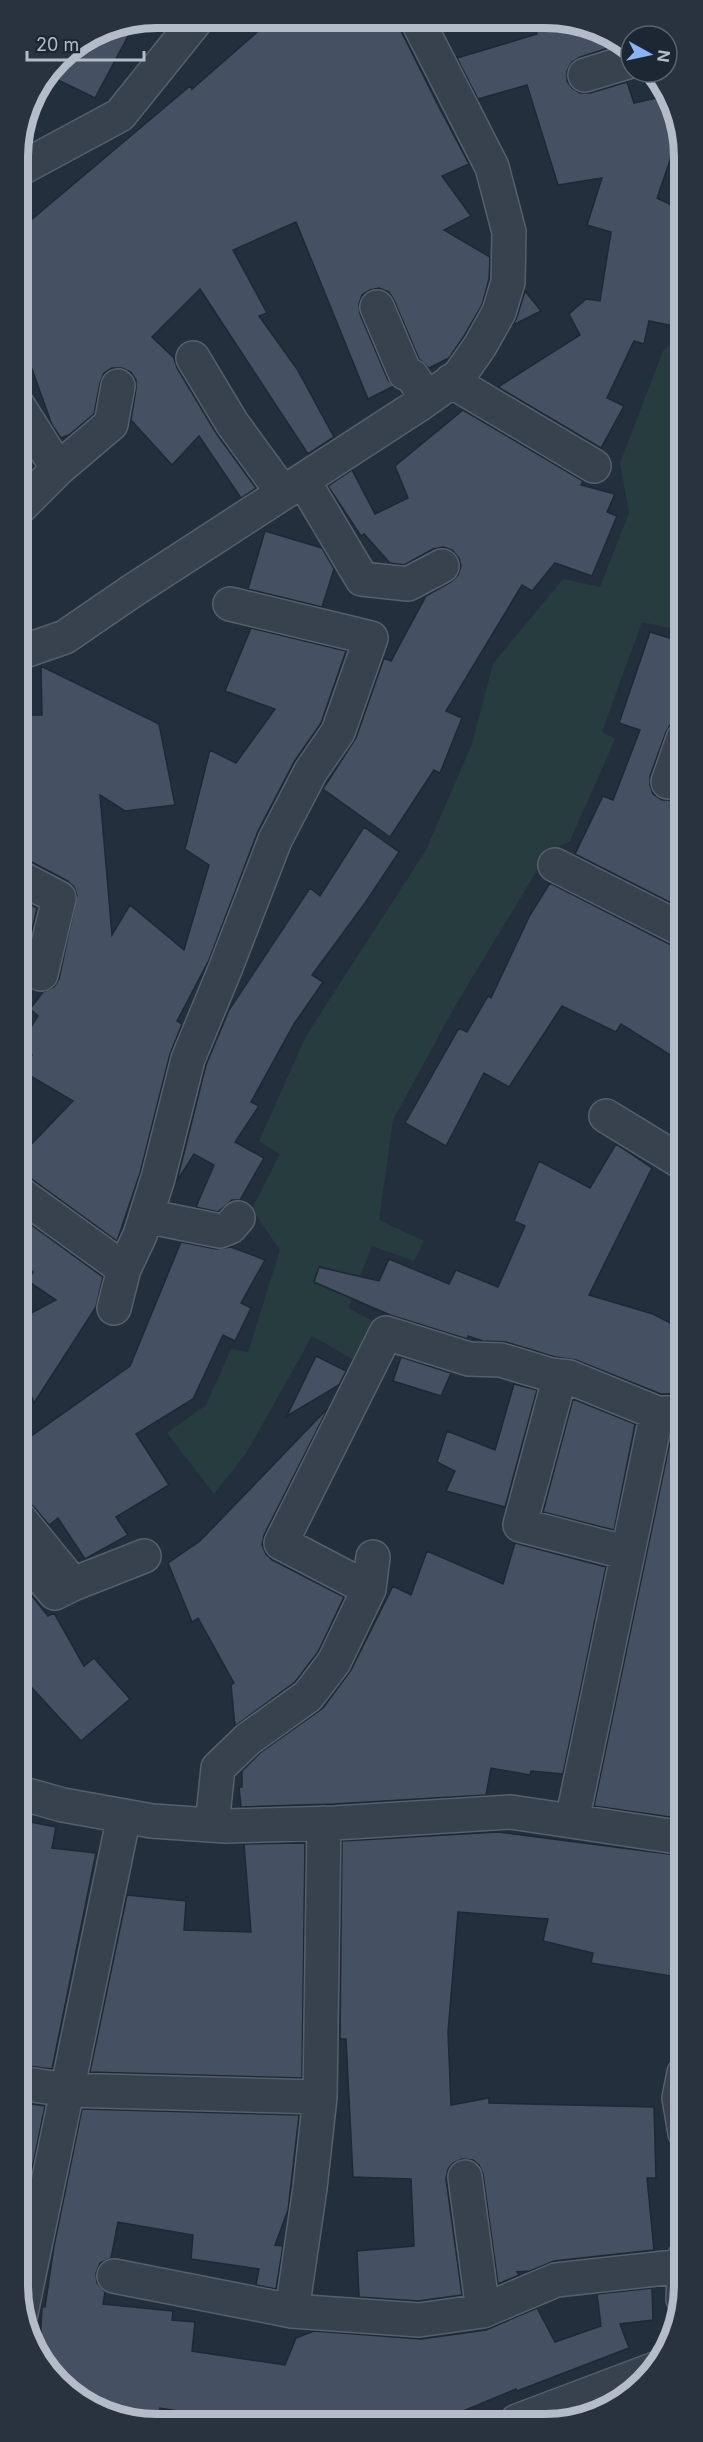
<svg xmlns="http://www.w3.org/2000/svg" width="703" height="2442" viewBox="0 0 703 2442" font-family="Inter,sans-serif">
<rect width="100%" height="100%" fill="#242f3e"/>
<!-- green -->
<path fill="#263c3f" d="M 683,332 L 683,591 L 674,629 L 642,622 L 602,732 L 615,739 L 570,841 L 548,852 L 454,1008 L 393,1120 L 379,1220 L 424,1241 L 414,1261 L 372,1246 L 348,1308 L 377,1323 L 354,1360 L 312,1336 L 247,1452 L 214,1494 L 167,1433 L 206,1405 L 231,1349 L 248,1352 L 280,1250 L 252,1209 L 280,1154 L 259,1141 L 306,1036 L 426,850 L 472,744 L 493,664 L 563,579 L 600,587 L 629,513 L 620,463 L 663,351 Z"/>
<!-- building -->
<path fill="#455162" stroke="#1f2835" stroke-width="1.5" d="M 272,19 L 398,20 L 400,29 L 440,109 L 469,164 L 442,176 L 471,216 L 444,230 L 490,257 L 489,279 L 482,305 L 464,336 L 449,358 L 429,368 L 419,359 L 394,300 L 389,292 L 379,288 L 370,290 L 362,295 L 359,304 L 360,314 L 388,380 L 394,386 L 368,399 L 296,222 L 233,250 L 267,313 L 259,316 L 297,369 L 334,437 L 308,454 L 200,289 L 152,337 L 174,358 L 177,368 L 216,433 L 256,488 L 241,498 L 199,436 L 172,465 L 131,420 L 136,389 L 136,380 L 131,372 L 122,368 L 112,368 L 104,373 L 100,383 L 94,414 L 69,435 L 61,438 L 52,425 L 18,330 L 18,231 L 190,86 L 192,89 Z
M 533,20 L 573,21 L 614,43 L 615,46 L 580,57 L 572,62 L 567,71 L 567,81 L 572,88 L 580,93 L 590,93 L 627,82 L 634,103 L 661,97 L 678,137 L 657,198 L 682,210 L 682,221 L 671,251 L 681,253 L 673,280 L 683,283 L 674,326 L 649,321 L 644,344 L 634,341 L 607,398 L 624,406 L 601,448 L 498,387 L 580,335 L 569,314 L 586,299 L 600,301 L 611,232 L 587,225 L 602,178 L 558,185 L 527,85 L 478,99 L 457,58 L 537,34 Z
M 135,23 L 95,98 L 48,75 L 59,59 L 105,29 Z
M 525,291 L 541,311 L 513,325 L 517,317 Z
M 463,410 L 583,481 L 581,485 L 615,494 L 607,512 L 617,516 L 592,576 L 555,563 L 532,591 L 522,585 L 446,711 L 462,718 L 440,773 L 434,770 L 390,837 L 323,789 L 356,738 L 384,658 L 391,661 L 426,596 L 451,582 L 458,575 L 461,566 L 459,558 L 452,550 L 443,547 L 433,549 L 404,565 L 390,563 L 364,534 L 361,536 L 328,486 L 352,470 L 375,514 L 408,498 L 395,466 Z
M 265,531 L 322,548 L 334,569 L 322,607 L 248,589 Z
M 251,628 L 346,651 L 321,723 L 294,762 L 258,831 L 209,960 L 177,1021 L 182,1024 L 170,1054 L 140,1173 L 117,1241 L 30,1178 L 19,1175 L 19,1157 L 73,1101 L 22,1071 L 32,1055 L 20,1044 L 38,1016 L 30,1009 L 43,992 L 54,987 L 59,979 L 77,895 L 74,887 L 68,881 L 28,860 L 19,858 L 19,715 L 42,715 L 41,666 L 159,724 L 175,805 L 125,811 L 100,795 L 112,935 L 130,905 L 184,950 L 209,865 L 185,849 L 210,750 L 236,763 L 275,709 L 225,691 Z
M 650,632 L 683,642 L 683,721 L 671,724 L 666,732 L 650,776 L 650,785 L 653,794 L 662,800 L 672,800 L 683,792 L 683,909 L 575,854 L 603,796 L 613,800 L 640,730 L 619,723 Z
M 364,827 L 399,852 L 365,903 L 312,975 L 323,982 L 294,1024 L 251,1102 L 259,1106 L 235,1142 L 264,1158 L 240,1200 L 232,1200 L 218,1212 L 196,1207 L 214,1165 L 194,1154 L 177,1181 L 206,1065 L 229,1010 L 310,888 L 320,896 Z
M 550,883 L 675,947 L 683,949 L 683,1063 L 621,1024 L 616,1032 L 562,1006 L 509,1087 L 484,1073 L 446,1146 L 405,1123 L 459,1028 L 467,1032 L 488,996 L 491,998 L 530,915 Z
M 19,898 L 37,908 L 24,965 L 19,964 Z
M 616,1144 L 652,1168 L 589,1295 L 653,1314 L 684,1330 L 684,1384 L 679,1394 L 661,1394 L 576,1360 L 555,1357 L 506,1342 L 483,1341 L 468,1336 L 467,1339 L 390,1315 L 314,1282 L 319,1267 L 379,1281 L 389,1259 L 449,1284 L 456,1270 L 498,1287 L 525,1226 L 514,1221 L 539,1161 L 590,1188 Z
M 19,1216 L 103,1277 L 96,1307 L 34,1403 L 20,1367 L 20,1319 L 56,1300 L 28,1281 L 33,1272 L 19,1262 Z
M 181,1242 L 216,1249 L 231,1247 L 265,1260 L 241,1303 L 251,1308 L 235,1341 L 223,1335 L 193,1399 L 136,1434 L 169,1485 L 116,1517 L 128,1535 L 85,1559 L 58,1518 L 49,1525 L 34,1507 L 27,1502 L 20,1501 L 20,1444 L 130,1366 Z
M 316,1356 L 346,1371 L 339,1385 L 287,1416 Z
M 401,1357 L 451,1373 L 441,1396 L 393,1381 Z
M 514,1384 L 537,1390 L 505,1507 L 446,1491 L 455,1471 L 437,1462 L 447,1431 L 495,1450 Z
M 573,1399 L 635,1424 L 614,1530 L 543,1512 Z
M 328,1408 L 264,1535 L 262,1545 L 266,1554 L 272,1560 L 344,1597 L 318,1652 L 295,1682 L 235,1726 L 231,1685 L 234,1683 L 198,1618 L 192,1622 L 168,1563 L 200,1541 Z
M 672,1432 L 684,1432 L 684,1819 L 594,1806 Z
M 515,1543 L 606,1567 L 563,1774 L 531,1771 L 530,1775 L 491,1768 L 486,1795 L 334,1804 L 241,1807 L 239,1787 L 242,1787 L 242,1771 L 260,1753 L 323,1708 L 351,1670 L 393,1586 L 411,1595 L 427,1551 L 503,1584 Z
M 20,1581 L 48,1616 L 54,1613 L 84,1666 L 94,1658 L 130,1699 L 81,1741 L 20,1675 Z
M 20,1820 L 56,1827 L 52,1848 L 96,1853 L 52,2069 L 20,2065 Z
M 498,1832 L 684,1856 L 684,1942 L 677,1977 L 591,1963 L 593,1953 L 543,1941 L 548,1919 L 458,1912 L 448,2032 L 451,2105 L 489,2098 L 489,2103 L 654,2107 L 656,2178 L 647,2178 L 654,2250 L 554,2261 L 530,2271 L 517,2272 L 519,2275 L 498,2284 L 483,2174 L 479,2165 L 473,2160 L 462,2159 L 453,2163 L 448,2169 L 446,2179 L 462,2295 L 418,2301 L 359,2297 L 357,2251 L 414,2246 L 411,2179 L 353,2177 L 346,2039 L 340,2039 L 342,1841 Z
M 305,1843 L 302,2078 L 90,2072 L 127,1895 L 186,1901 L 184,1930 L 251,1932 L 244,1844 Z
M 20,2102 L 45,2106 L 21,2223 L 20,2127 Z
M 82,2109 L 299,2115 L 288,2210 L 275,2245 L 283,2246 L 276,2289 L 256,2285 L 259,2269 L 191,2259 L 193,2235 L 118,2222 L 111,2258 L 100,2263 L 96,2273 L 97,2283 L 105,2292 L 103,2304 L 173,2311 L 172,2320 L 195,2322 L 192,2351 L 285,2365 L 296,2338 L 314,2331 L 421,2339 L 486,2330 L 537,2308 L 555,2342 L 601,2326 L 597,2294 L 652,2288 L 653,2320 L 620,2324 L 629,2348 L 517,2391 L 516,2389 L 439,2421 L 216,2421 L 215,2417 L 160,2408 L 157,2421 L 130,2421 L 59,2383 L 40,2348 L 42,2307 L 45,2307 L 54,2246 Z"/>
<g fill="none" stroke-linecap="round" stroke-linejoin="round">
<defs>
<path id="minor" d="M 585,75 L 631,61
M 18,170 L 120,115 L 198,18
M 377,307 L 405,373 L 412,376 L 427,399
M 193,358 L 232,423 L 283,493
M 451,381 L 594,466
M 19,407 L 58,469
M 303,480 L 362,579 L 408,584 L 442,566
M 19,508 L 58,469 L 111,424 L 118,386
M 19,653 L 65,637 L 132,591 L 417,406 L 459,376 L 480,346 L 499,312 L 508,282 L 509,232 L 492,167 L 417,20
M 668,782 L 683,739
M 555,865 L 683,930
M 19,877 L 59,898 L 41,974
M 606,1116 L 683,1163
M 19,1193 L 124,1269
M 146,1216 L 220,1231 L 230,1227 L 238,1218
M 114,1308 L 124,1269 L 140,1235 L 158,1178 L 188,1059 L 226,967 L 275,840 L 311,771 L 338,732 L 371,638 L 230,604
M 560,1376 L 520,1525 L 628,1553
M 657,1413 L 684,1413
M 20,1519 L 64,1573
M 26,1559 L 55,1593 L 73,1584 L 144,1556
M 369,1589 L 281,1543 L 386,1333 L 469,1359 L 501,1360 L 551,1375 L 569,1377 L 657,1413 L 572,1821
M 20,1793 L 63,1805 L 152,1821 L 225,1826 L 335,1823 L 511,1812 L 684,1838
M 212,1825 L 218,1768 L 248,1739 L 308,1696 L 334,1662 L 369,1589 L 373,1557
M 684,2073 L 679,2098 L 685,2133
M 20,2083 L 67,2090 L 320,2097 L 324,1823
M 465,2177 L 483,2311
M 114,2276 L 292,2311 L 419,2320 L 483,2311 L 556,2280 L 684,2266
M 683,2299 L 685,2256
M 292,2311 L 310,2188 L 320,2097
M 21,2313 L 124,1816
M 517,2421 L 655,2369"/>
</defs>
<!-- minor casing -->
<use href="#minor" stroke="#565f6c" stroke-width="36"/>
<!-- minor -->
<use href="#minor" stroke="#38414e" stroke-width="33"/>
</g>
<!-- crop -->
<path d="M0 0H703V2442H0ZM157 28H545A129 129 0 0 1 674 157V2285A129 129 0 0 1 545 2414H157A129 129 0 0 1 28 2285V157A129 129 0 0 1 157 28Z" fill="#29323f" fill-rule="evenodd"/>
<path fill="none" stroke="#b4bcc9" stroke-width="8" d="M157 28H545A129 129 0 0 1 674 157V2285A129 129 0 0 1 545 2414H157A129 129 0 0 1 28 2285V157A129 129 0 0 1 157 28Z"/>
<!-- north arrow -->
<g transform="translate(649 54) rotate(98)"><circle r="28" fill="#1d2633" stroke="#59626f" stroke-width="1.5"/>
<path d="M0-4.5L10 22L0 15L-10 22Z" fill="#8ab4f8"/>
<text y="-9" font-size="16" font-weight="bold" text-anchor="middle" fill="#b4bcc9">N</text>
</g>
<!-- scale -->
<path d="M27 51v9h117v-9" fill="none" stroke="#b4bcc9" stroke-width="3"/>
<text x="36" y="51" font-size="18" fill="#b4bcc9" stroke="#1d2633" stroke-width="4.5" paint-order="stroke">20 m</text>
</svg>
